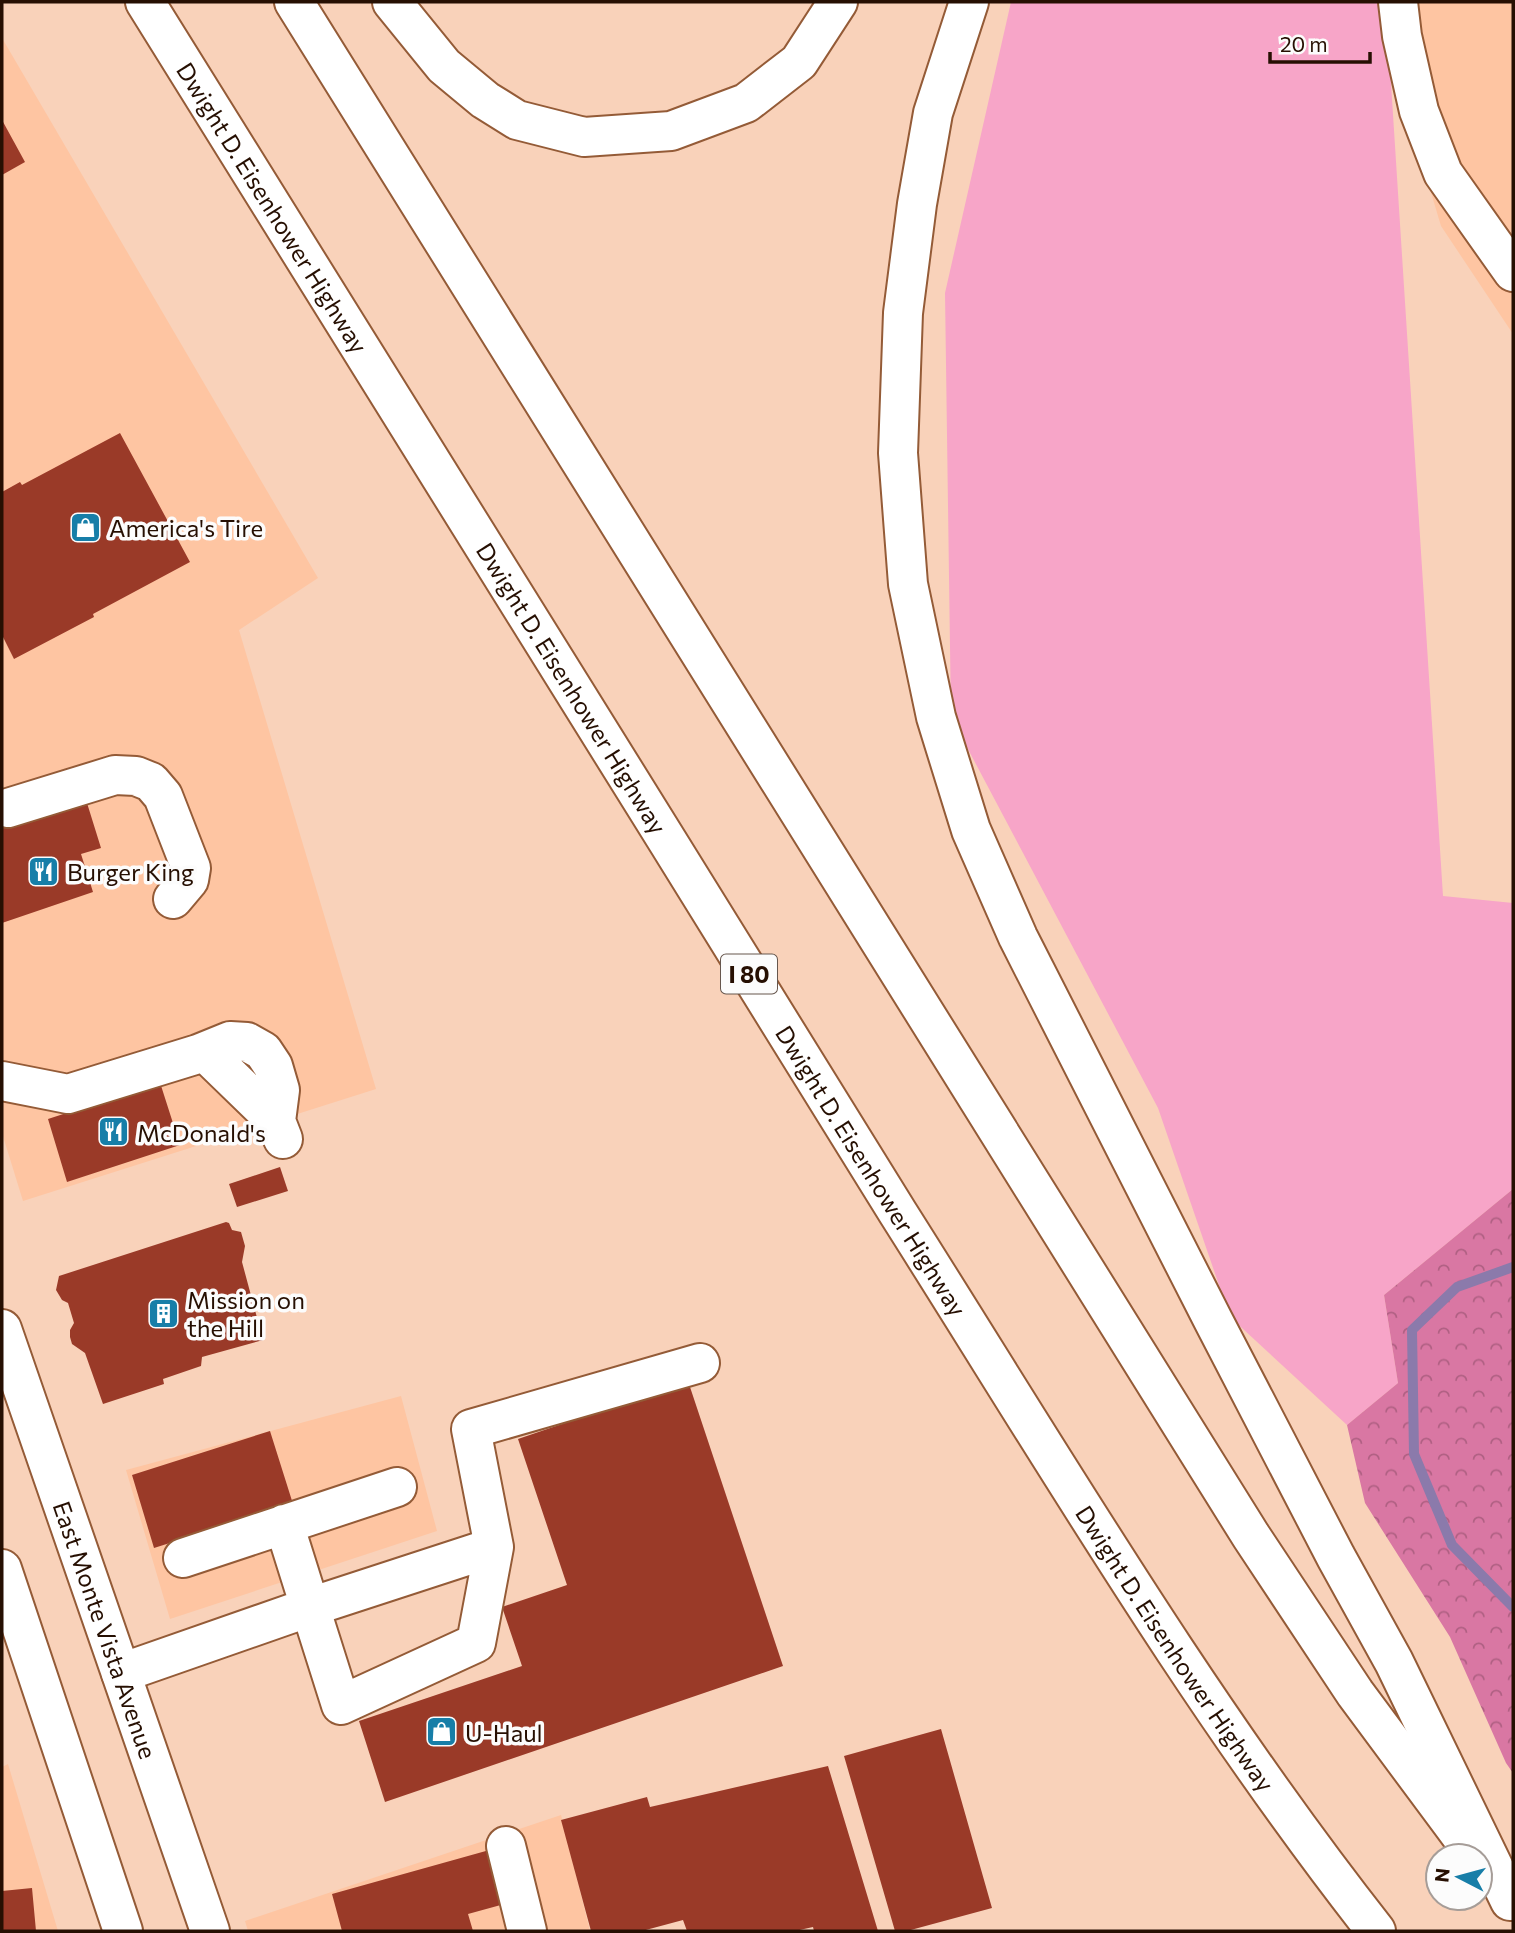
<svg xmlns="http://www.w3.org/2000/svg" width="1515" height="1933" viewBox="0 0 1515 1933" font-family="Commissioner,sans-serif">
<defs>
<pattern id="forest-crowns" width="20" height="18" patternUnits="userSpaceOnUse" patternTransform="scale(1.75)"><rect width="20" height="18" fill="#d977a3"/><path d="M2 6a3 3 0 1 1 6 0M12 15a3 3 0 1 1 6 0" fill="none" stroke="#b06083"/></pattern>
</defs>
<rect width="100%" height="100%" fill="#f9d2ba"/>
<!-- built -->
<path fill="#fec5a2" d="M 1389,2 L 1513,2 L 1513,334 L 1441,226 L 1389,52 Z
M 2,38 L 318,578 L 239,630 L 376,1089 L 23,1201 L 2,1133 Z
M 401,1396 L 437,1531 L 170,1619 L 126,1470 Z
M 8,1764 L 58,1931 L 2,1931 L 2,1767 Z
M 561,1815 L 590,1931 L 248,1931 L 245,1921 Z"/>
<!-- grass -->
<path fill="#f7a5c8" d="M 1011,2 L 1389,2 L 1389,52 L 1443,896 L 1513,903 L 1513,1189 L 1384,1295 L 1398,1383 L 1347,1425 L 1230,1317 L 1158,1108 L 951,717 L 945,293 Z"/>
<!-- forest -->
<path fill="url(#forest-crowns)" d="M 1513,1189 L 1513,1773 L 1506,1763 L 1450,1637 L 1365,1503 L 1347,1425 L 1398,1383 L 1384,1295 Z"/>
<g fill="none" stroke-linecap="round" stroke-linejoin="round">
<!-- stream -->
<path stroke="#8b7aab" stroke-width="10" d="M 1513,1267 L 1457,1287 L 1412,1330 L 1414,1454 L 1452,1545 L 1513,1607"/>
</g>
<!-- building -->
<path fill="#9a3a28" d="M 2,120 L 25,162 L 2,175 Z
M 120,433 L 190,562 L 93,614 L 94,617 L 14,659 L 2,635 L 2,492 L 20,482 L 22,485 Z
M 2,799 L 87,803 L 101,848 L 81,854 L 93,892 L 2,923 Z
M 156,1070 L 180,1145 L 67,1182 L 48,1119 L 88,1106 Z
M 280,1167 L 288,1191 L 237,1207 L 229,1184 Z
M 226,1222 L 229,1223 L 232,1230 L 241,1232 L 245,1246 L 242,1262 L 263,1340 L 202,1357 L 201,1366 L 163,1379 L 164,1384 L 103,1404 L 85,1353 L 72,1344 L 70,1337 L 70,1330 L 74,1323 L 68,1303 L 62,1300 L 56,1290 L 59,1276 Z
M 688,1381 L 783,1666 L 385,1802 L 359,1721 L 522,1666 L 502,1607 L 567,1585 L 518,1439 Z
M 270,1431 L 293,1504 L 154,1548 L 132,1475 Z
M 941,1729 L 992,1908 L 907,1931 L 895,1931 L 844,1756 Z
M 828,1766 L 878,1931 L 814,1931 L 813,1927 L 795,1931 L 687,1931 L 683,1920 L 642,1931 L 591,1931 L 561,1820 L 647,1797 L 650,1807 Z
M 493,1849 L 508,1903 L 468,1914 L 473,1931 L 342,1931 L 332,1894 Z
M 32,1888 L 36,1931 L 2,1931 L 2,1891 Z"/>
<g fill="none" stroke-linecap="round" stroke-linejoin="round">
<defs>
<path id="minor" d="M 1398,2 L 1402,36 L 1419,111 L 1443,173 L 1513,272
M 8,808 L 115,775 L 136,776 L 151,782 L 163,796 L 191,868 L 189,880 L 173,899
M 205,1052 L 276,1121
M 2,1081 L 68,1094 L 198,1054 L 230,1041 L 247,1042 L 263,1051 L 273,1066 L 280,1090 L 276,1121 L 283,1139
M 284,1524 L 310,1607 L 494,1547
M 183,1558 L 397,1487
M 121,1673 L 310,1607 L 341,1705 L 476,1643 L 494,1547 L 471,1429 L 700,1363
M 506,1846 L 527,1931"/>
<g id="major">
<path id="s1" d="M 2,1329 L 210,1931"/>
<path d="M 2,1569 L 123,1931"/>
</g>
<g id="highway">
<path id="s2" d="M 145,2 C 319,282 495,561 668,842 C 745,966 821,1090 898,1213 C 1052,1456 1198,1705 1376,1931"/>
<path d="M 294,2 L 1251,1536 L 1355,1693 L 1476,1856"/>
<path d="M 392,2 L 444,66 L 485,100 L 517,120 L 584,137 L 671,131 L 746,103 L 799,62 L 838,2"/>
<path d="M 969,2 L 933,113 L 917,204 L 903,313 L 898,453 L 908,584 L 936,717 L 971,830 L 1018,937 L 1213,1320 L 1336,1557 L 1394,1662 L 1510,1901"/>
</g>
</defs>
<!-- minor casing -->
<use href="#minor" stroke="#945b37" stroke-width="42"/>
<!-- major casing -->
<use href="#major" stroke="#945b37" stroke-width="42"/>
<!-- highway casing -->
<use href="#highway" stroke="#945b37" stroke-width="42"/>
<!-- minor -->
<use href="#minor" stroke="#fff" stroke-width="38"/>
<!-- major -->
<use href="#major" stroke="#fff" stroke-width="38"/>
<!-- highway -->
<use href="#highway" stroke="#fff" stroke-width="38"/>
</g>
<!-- icons -->
<defs>
<symbol id="shop-square" viewBox="-11 -11 22 22"><rect x="-9" y="-9" width="18" height="18" rx="4" fill="#177ea8" stroke="#fcfcfc"/><path d="M-5-2.5h2.3a2.7 3.5 0 0 1 5.4 0H5L5.5 6h-11ZM-1.5-2.5h3a1.5 2.3 0 0 0-3 0Z" fill="#fff"/></symbol>
<symbol id="restaurant-square" viewBox="-11 -11 22 22"><rect x="-9" y="-9" width="18" height="18" rx="4" fill="#177ea8" stroke="#fcfcfc"/><path d="M-5-6h1v4h1v-4h1v4h1v-4h1v5L-1.5 .5V6h-2V.5L-5-1ZM5-6V6H3V1.5H1.5Q1.5-4 5-6Z" fill="#fff"/></symbol>
<symbol id="building-square" viewBox="-11 -11 22 22"><rect x="-9" y="-9" width="18" height="18" rx="4" fill="#177ea8" stroke="#fcfcfc"/><path d="M-4-6H4V6H1V3H-1V6H-4ZM-2.5-4.3h1.7v1.8h-1.7ZM.8-4.3h1.7v1.8H.8ZM-2.5-1h1.7V.8h-1.7ZM.8-1h1.7V.8H.8Z" fill="#fff"/></symbol>
</defs>
<g fill-rule="evenodd">
<use href="#shop-square" x="68" y="510" width="35" height="35"/>
<use href="#restaurant-square" x="26" y="854" width="35" height="35"/>
<use href="#restaurant-square" x="96" y="1114" width="35" height="35"/>
<use href="#building-square" x="146" y="1296" width="35" height="35"/>
<use href="#shop-square" x="424" y="1714" width="35" height="35"/>
</g>
<g text-anchor="middle" dominant-baseline="central" stroke-width="7" stroke-linejoin="round" paint-order="stroke">
<!-- shield labels -->
<rect fill="#fcfcfc" stroke="#66564d" stroke-width="2" x="721" y="954.5" width="56" height="39" rx="5"/>
<g font-size="23" font-weight="bold" fill="#260f02">
<text x="749" y="974">I 80</text>
</g>
<!-- street labels -->
<g font-size="24" fill="#260f02" stroke="#fcfcfc">
<text stroke="none"><textPath href="#s2" startOffset="242">Dwight D. Eisenhower Highway</textPath></text>
<text stroke="none"><textPath href="#s2" startOffset="808">Dwight D. Eisenhower Highway</textPath></text>
<text stroke="none"><textPath href="#s2" startOffset="1376">Dwight D. Eisenhower Highway</textPath></text>
<text stroke="none"><textPath href="#s1" startOffset="318">East Monte Vista Avenue</textPath></text>
<text stroke="none"><textPath href="#s2" startOffset="1942">Dwight D. Eisenhower Highway</textPath></text>
</g>
<!-- poi labels -->
<g font-size="24" fill="#260f02" stroke="#fcfcfc" text-anchor="start">
<text x="109" y="527">America's Tire</text>
<text x="67" y="871">Burger King</text>
<text x="137" y="1132">McDonald's</text>
<text x="187" y="1299">Mission on<tspan x="187" dy="28">the Hill</tspan></text>
<text x="465" y="1732">U-Haul</text>
</g>
</g>
<!-- border -->
<rect width="1515" height="1933" fill="none" stroke="#260f02" stroke-width="7"/>
<!-- north arrow -->
<g transform="translate(1459 1877) rotate(276)"><circle r="33" fill="#fcfcfc" stroke="#a69d98" stroke-width="2"/>
<path d="M0-5L12 26L0 18L-12 26Z" fill="#177ea8"/>
<text y="-10" font-size="19" font-weight="bold" text-anchor="middle" fill="#260f02">N</text>
</g>
<!-- scale -->
<path d="M1270 52v10h100v-10" fill="none" stroke="#260f02" stroke-width="3.5"/>
<text x="1280" y="52" font-size="21" fill="#260f02" stroke="#fcfcfc" stroke-width="5" paint-order="stroke">20 m</text>
</svg>
